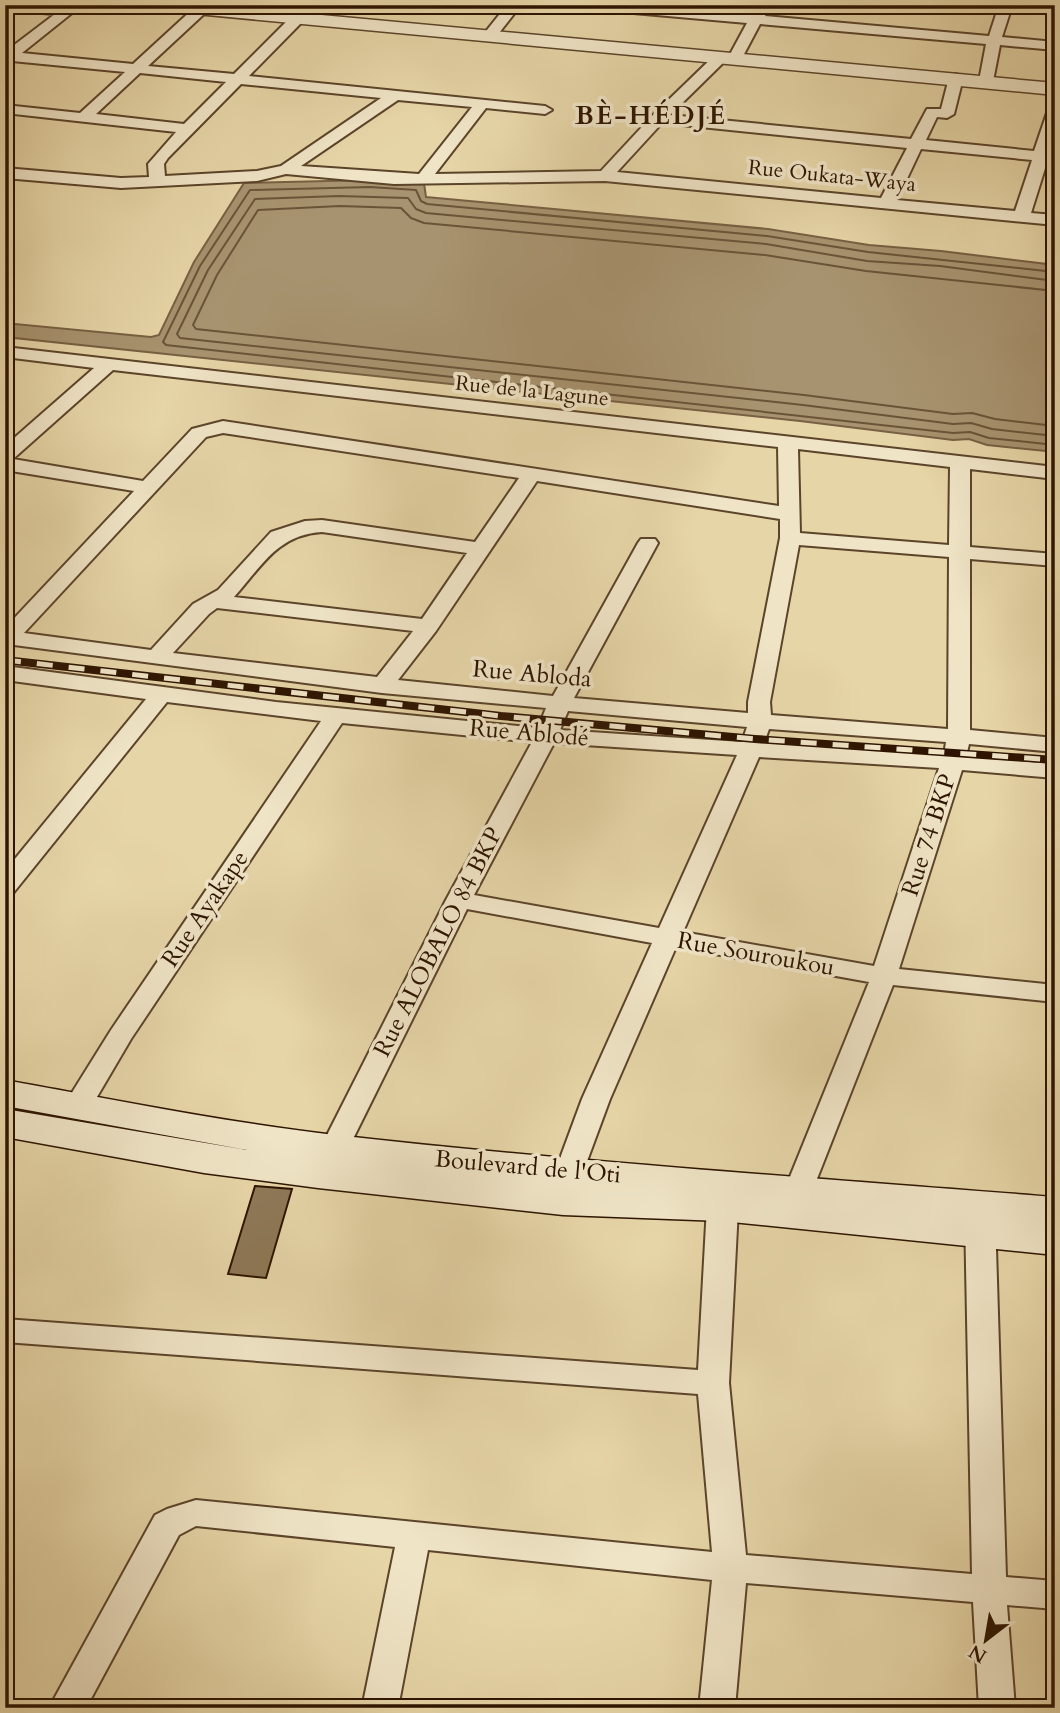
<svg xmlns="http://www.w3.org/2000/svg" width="1060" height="1713" viewBox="0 0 1060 1713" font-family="Cardo,serif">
<rect width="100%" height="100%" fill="#e6d5a7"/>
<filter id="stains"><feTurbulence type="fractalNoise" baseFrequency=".00286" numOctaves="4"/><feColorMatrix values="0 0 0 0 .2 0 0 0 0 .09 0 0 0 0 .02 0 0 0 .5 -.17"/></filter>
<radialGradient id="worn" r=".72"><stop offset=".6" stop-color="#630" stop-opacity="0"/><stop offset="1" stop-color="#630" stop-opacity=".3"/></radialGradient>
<!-- water -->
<path fill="#a7936f" stroke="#776043" stroke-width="2" d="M 370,180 L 424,183 L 426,197 L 768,229 L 869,245 L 941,251 L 1055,265 L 1055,452 L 987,445 L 969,439 L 953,440 L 800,421 L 5,337 L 5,323 L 151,337 L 159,335 L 194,262 L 244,183 Z"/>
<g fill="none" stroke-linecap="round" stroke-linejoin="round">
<!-- shore -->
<path stroke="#6a5438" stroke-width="2" d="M 1055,272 L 868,252 L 767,236 L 427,204 L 421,201 L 416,190 L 370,187 L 250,190 L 200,266 L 163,342 L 166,345 L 953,433 L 970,432 L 989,438 L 1055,445
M 1055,281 L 940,266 L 867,261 L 766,244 L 426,213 L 416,209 L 408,198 L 339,196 L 255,199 L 208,270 L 177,334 L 180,338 L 803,405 L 953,424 L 971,423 L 992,429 L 1055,436
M 1055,291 L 866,271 L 765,255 L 424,223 L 411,218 L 401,208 L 340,206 L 258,210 L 217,275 L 193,325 L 196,329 L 804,395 L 953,414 L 972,413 L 995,419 L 1055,426"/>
</g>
<!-- building -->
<path fill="#8e7857" stroke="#2e1401" stroke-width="2" d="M 255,1186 L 292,1189 L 266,1278 L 228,1274 Z"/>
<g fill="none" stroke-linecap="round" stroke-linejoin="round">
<defs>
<path id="minor" d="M 5,5 L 82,5 L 22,53 L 133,64 L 194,8 L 204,8 L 204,14 L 148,66 L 234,74 L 292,16 L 302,16 L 302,22 L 249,76 L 545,106 L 552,110 L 545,114 L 486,108 L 435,174 L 601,171 L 653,115 L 716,54 L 726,54 L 726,60 L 670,115 L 911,139 L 927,109 L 941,109 L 949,78 L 956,74 L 963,78 L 954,114 L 947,118 L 937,117 L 926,140 L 1034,151 L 1048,110 L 1055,106 L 1055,135 L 1049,153 L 1055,153 L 1055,163 L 1047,162 L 1031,213 L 1055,215 L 1055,225 L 605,181 L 394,184 L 286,174 L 257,181 L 121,188 L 5,178 L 5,168 L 121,178 L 149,177 L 148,164 L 176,132 L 5,113 L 5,105 L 80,113 L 125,72 L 12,61 L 5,63 L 5,52 L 55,14 L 5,10 ZM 140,73 L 226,82 L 184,124 L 96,114 ZM 241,84 L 381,98 L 281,166 L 257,171 L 165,176 L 164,164 L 168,158 ZM 398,100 L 472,107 L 419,174 L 301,166 ZM 662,123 L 907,148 L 881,198 L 617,172 ZM 921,149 L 1032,160 L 1015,211 L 897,200 Z
M 507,5 L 521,5 L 495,38 L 485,38 L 483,35 Z
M 581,5 L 637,5 L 752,15 L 757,6 L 763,5 L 769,9 L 765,16 L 989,36 L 999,5 L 1055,5 L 1055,13 L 1011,9 L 1002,37 L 1055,42 L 1055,50 L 1000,45 L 993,81 L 986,85 L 979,81 L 986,44 L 760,24 L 742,58 L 735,62 L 728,58 L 747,23 L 588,9 Z
M 5,347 L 1055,467 L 1055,479 L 970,469 L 970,547 L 1055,554 L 1055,566 L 970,559 L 970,730 L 1055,738 L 1055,752 L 969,744 L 966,757 L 1055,764 L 1055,778 L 962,770 L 899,969 L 1055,985 L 1055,1002 L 893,985 L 813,1189 L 809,1196 L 799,1199 L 789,1196 L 785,1189 L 869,982 L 676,947 L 610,1099 L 583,1172 L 579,1179 L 569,1182 L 559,1179 L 555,1172 L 582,1099 L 652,943 L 467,909 L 348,1149 L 344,1156 L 334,1159 L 324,1156 L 320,1149 L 446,900 L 532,742 L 342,723 L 131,1039 L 87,1114 L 77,1116 L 67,1114 L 63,1107 L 111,1030 L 321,721 L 167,702 L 14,892 L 5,895 L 5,871 L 146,699 L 5,680 L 5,666 L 276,702 L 538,728 L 546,708 L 382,693 L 14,645 L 5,647 L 5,628 L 134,491 L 5,470 L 5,446 L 94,368 L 5,357 ZM 113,370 L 778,447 L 779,506 L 223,421 L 192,429 L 143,481 L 13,459 ZM 223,433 L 519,478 L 475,542 L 322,520 L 305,521 L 271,532 L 218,590 L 193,604 L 151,650 L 24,633 L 206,437 ZM 798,449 L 950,467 L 949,545 L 800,533 ZM 537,481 L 780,519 L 780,538 L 748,702 L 748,713 L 574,698 L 658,543 L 655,539 L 641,539 L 638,543 L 553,696 L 398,680 L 436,631 ZM 322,532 L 467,553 L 422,619 L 234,597 C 262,566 277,535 322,532 ZM 799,545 L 949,557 L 948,729 L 771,715 L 770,702 ZM 217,608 L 413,631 L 377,677 L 173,653 L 209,614 ZM 568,711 L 747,727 L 742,742 L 560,730 ZM 769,729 L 946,742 L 944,755 L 764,743 ZM 554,743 L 737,755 L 659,928 L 474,895 ZM 759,757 L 939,768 L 874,966 L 683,932 Z
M 725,1179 L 735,1182 L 739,1189 L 729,1383 L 746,1555 L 972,1574 L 965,1215 L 970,1208 L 980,1205 L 990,1208 L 995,1215 L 1006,1577 L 1055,1581 L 1055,1609 L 1007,1605 L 1015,1708 L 979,1708 L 973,1602 L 746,1583 L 735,1708 L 699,1708 L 712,1580 L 428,1550 L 398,1708 L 362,1708 L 395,1547 L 196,1526 L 179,1535 L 86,1708 L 49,1708 L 155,1515 L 167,1509 L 196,1500 L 712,1552 L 698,1394 L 5,1342 L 5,1319 L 698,1370 L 707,1206 L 715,1182 Z"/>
<path id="tertiary" d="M 145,5 L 213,5 L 1055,83 L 1055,95 L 154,10 Z"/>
<path id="secondary" d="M 5,1080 C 115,1100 224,1122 335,1135 C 574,1162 815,1178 1055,1197 L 1055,1255 L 722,1221 L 563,1215 L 318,1188 L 204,1173 L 5,1137 L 5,1109 L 247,1150 L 5,1106 Z"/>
</defs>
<!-- minor casing -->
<use href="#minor" stroke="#5c442a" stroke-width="4"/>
<!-- tertiary casing -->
<use href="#tertiary" stroke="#5c442a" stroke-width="3"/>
<!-- secondary casing -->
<use href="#secondary" stroke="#2e1401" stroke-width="3"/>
<!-- minor -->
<use href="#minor" fill="#efe4c6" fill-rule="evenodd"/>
<!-- tertiary -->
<use href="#tertiary" fill="#efe4c6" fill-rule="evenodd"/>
<!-- secondary -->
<use href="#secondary" fill="#efe4c6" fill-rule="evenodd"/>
<defs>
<path id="rail" d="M 5,660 L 501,716 L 755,739 L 1055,760"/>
</defs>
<!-- rail casing -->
<use href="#rail" stroke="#2e1401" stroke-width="8"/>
<!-- rail -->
<use href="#rail" stroke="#efe4c6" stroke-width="5" stroke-dasharray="16" stroke-linecap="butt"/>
</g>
<g text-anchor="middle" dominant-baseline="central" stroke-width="7" stroke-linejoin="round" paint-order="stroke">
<!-- far-street labels -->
<g font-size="21" fill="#2e1401" stroke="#efe4c6">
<text transform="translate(832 176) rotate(6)">Rue Oukata-Waya</text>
<text transform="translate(532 391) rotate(6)">Rue de la Lagune</text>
</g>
<!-- street labels -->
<g font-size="24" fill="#2e1401" stroke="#efe4c6">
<text transform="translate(532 674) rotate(5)">Rue Abloda</text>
<text transform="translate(529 733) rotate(5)">Rue Ablodé</text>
<text transform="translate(929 835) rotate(-72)">Rue 74 BKP</text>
<text transform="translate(205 909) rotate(-56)">Rue Ayakape</text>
<text transform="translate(438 942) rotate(-63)">Rue ALOBALO 84 BKP</text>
<text transform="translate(756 954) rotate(10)">Rue Souroukou</text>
<text transform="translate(528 1167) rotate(5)">Boulevard de l'Oti</text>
</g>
<!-- far-district labels -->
<g font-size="26" font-weight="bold" letter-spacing="2" fill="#2e1401" stroke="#efe4c6">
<text x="651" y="115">BÈ-HÉDJÉ</text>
</g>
</g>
<!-- margin -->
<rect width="1060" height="1713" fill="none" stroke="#e6d5a7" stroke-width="28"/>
<rect x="7" y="7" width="1046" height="1699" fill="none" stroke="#2e1401" stroke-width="3.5"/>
<rect x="14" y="14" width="1032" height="1685" fill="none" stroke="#2e1401" stroke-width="2"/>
<!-- north arrow -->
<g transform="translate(986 1640) rotate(211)" stroke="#efe4c6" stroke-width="5" paint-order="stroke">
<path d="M0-5L12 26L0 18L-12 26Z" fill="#2e1401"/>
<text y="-10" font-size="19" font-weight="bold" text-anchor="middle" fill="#2e1401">N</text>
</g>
<rect width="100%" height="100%" filter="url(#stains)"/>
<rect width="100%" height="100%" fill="url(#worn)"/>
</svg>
